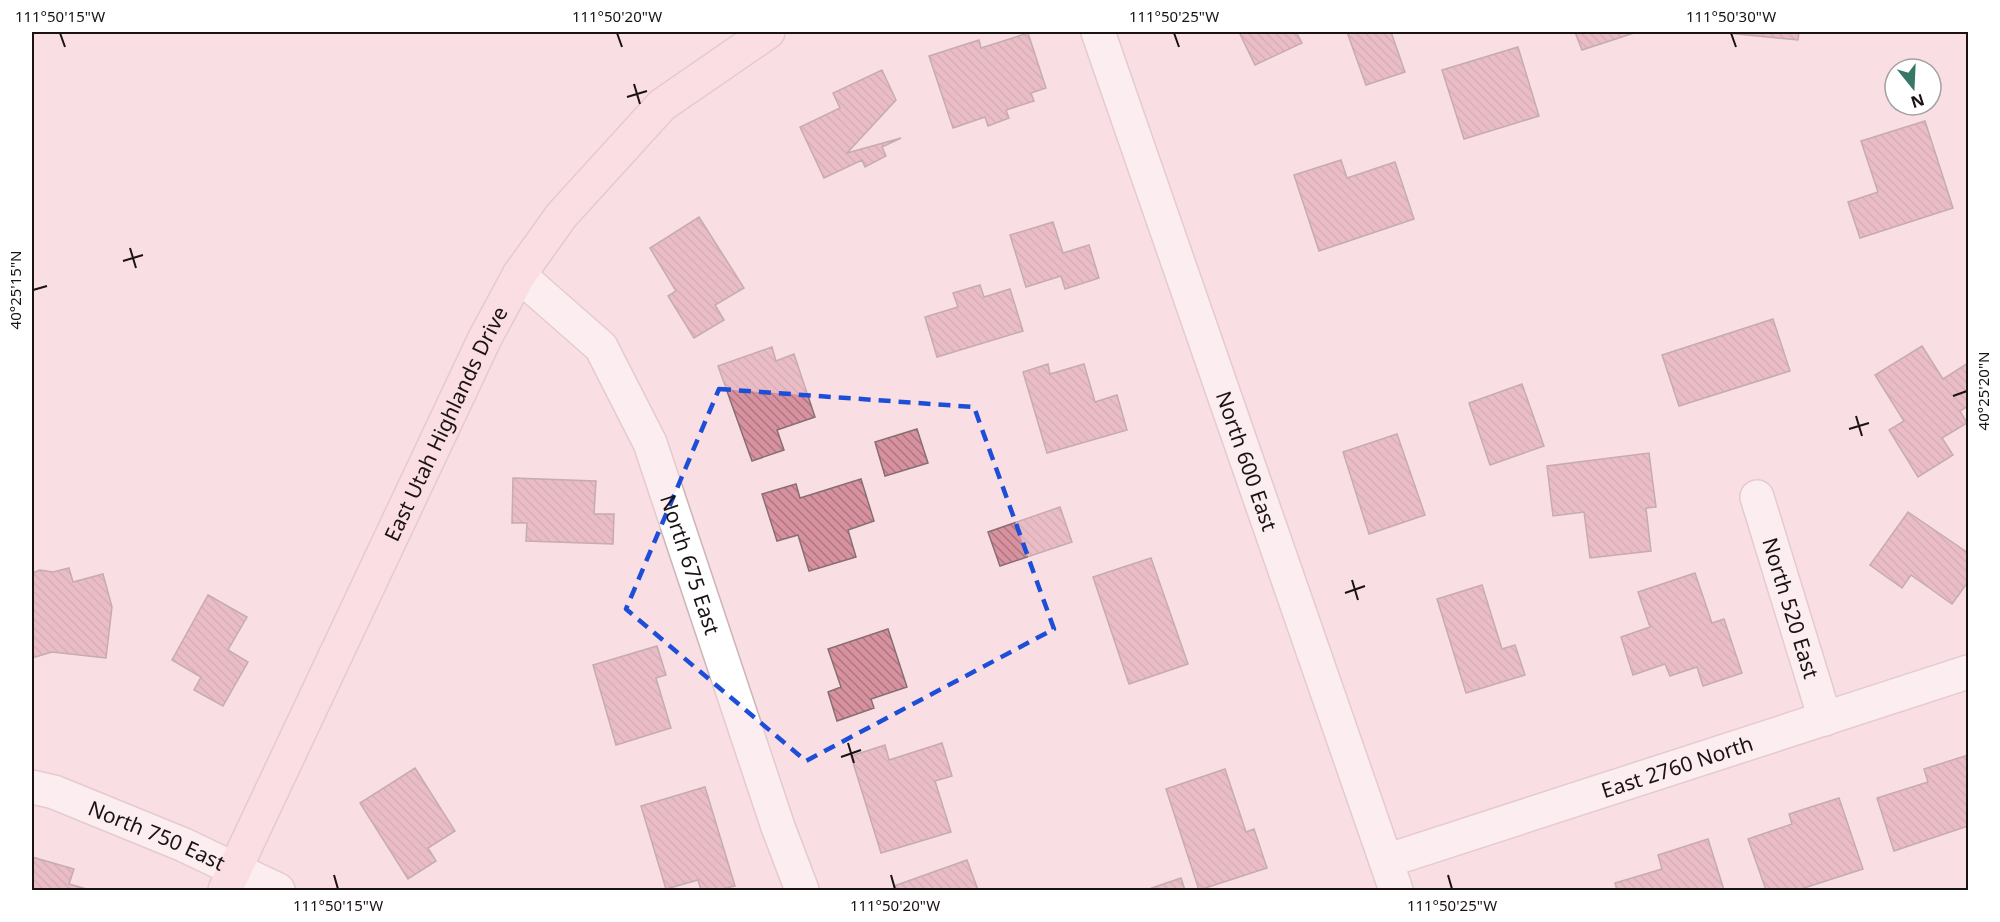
<svg xmlns="http://www.w3.org/2000/svg" width="2000" height="922" viewBox="0 0 2000 922" font-family="'Noto Sans',sans-serif">
<defs>
<pattern id="building-back-hatch" width="6" height="6" patternUnits="userSpaceOnUse" patternTransform="scale(1.5)"><rect width="6" height="6" fill="#d8929f"/><path d="M-1 5l2 2M0 0l6 6M5-1l2 2" fill="none" stroke="#ae7680"/></pattern>
</defs>
<rect width="100%" height="100%" fill="#f9dfe3"/>
<!-- building -->
<path fill="url(#building-back-hatch)" stroke="#856f73" stroke-width="1.5" d="M 1239,32 L 1296,32 L 1302,43 L 1255,65 Z
M 1347,32 L 1391,32 L 1405,72 L 1366,85 Z
M 1575,32 L 1637,32 L 1582,50 Z
M 1716,32 L 1799,32 L 1798,40 Z
M 1028,33 L 1046,88 L 1031,93 L 1034,101 L 1006,110 L 1009,118 L 988,126 L 985,117 L 953,128 L 929,56 L 979,40 L 981,48 Z
M 1518,47 L 1539,116 L 1464,139 L 1442,70 Z
M 882,70 L 896,100 L 847,153 L 901,138 L 882,147 L 886,156 L 865,167 L 862,160 L 824,178 L 800,127 L 840,108 L 833,93 Z
M 1925,121 L 1953,208 L 1860,238 L 1848,202 L 1878,192 L 1861,141 Z
M 1341,160 L 1347,178 L 1395,162 L 1414,219 L 1319,251 L 1294,175 Z
M 699,217 L 744,288 L 715,305 L 724,320 L 694,338 L 668,296 L 676,291 L 650,248 Z
M 1053,222 L 1063,253 L 1089,245 L 1099,278 L 1065,289 L 1061,276 L 1026,287 L 1010,235 Z
M 980,285 L 984,297 L 1010,289 L 1023,331 L 937,357 L 925,317 L 958,307 L 953,293 Z
M 1773,319 L 1790,371 L 1679,406 L 1662,355 Z
M 1922,346 L 1943,379 L 1968,363 L 1968,406 L 1960,411 L 1967,423 L 1942,438 L 1953,455 L 1918,477 L 1889,430 L 1904,421 L 1875,375 Z
M 772,347 L 776,361 L 794,354 L 815,417 L 777,430 L 784,450 L 752,461 L 718,366 Z
M 1048,364 L 1050,374 L 1084,364 L 1095,402 L 1117,395 L 1127,430 L 1047,453 L 1023,372 Z
M 1522,384 L 1544,446 L 1490,465 L 1469,403 Z
M 917,429 L 928,463 L 885,476 L 875,442 Z
M 1397,434 L 1425,515 L 1369,534 L 1343,452 Z
M 1649,453 L 1656,507 L 1646,508 L 1651,551 L 1590,558 L 1584,512 L 1553,516 L 1547,466 Z
M 513,478 L 596,481 L 594,514 L 614,514 L 613,544 L 526,541 L 527,523 L 512,523 Z
M 861,479 L 874,521 L 848,530 L 856,557 L 809,571 L 798,535 L 777,541 L 762,494 L 796,484 L 800,498 Z
M 1060,507 L 1072,542 L 1000,566 L 988,532 Z
M 1908,512 L 1968,553 L 1968,582 L 1952,604 L 1911,575 L 1902,588 L 1870,565 Z
M 1151,558 L 1188,664 L 1129,684 L 1093,577 Z
M 69,568 L 73,582 L 103,574 L 112,607 L 106,658 L 52,652 L 32,658 L 32,573 L 40,570 L 53,572 Z
M 1695,573 L 1712,623 L 1724,619 L 1742,673 L 1703,686 L 1697,667 L 1670,676 L 1665,664 L 1633,675 L 1621,637 L 1650,627 L 1638,592 Z
M 1482,585 L 1502,649 L 1515,645 L 1525,675 L 1466,693 L 1437,599 Z
M 208,595 L 247,617 L 228,650 L 248,662 L 223,706 L 194,690 L 201,677 L 172,660 Z
M 888,629 L 907,687 L 871,699 L 874,708 L 837,721 L 828,692 L 841,687 L 828,649 Z
M 657,646 L 666,675 L 656,678 L 671,728 L 616,745 L 593,665 Z
M 942,743 L 952,776 L 935,781 L 951,832 L 881,853 L 851,756 L 885,745 L 889,760 Z
M 1968,755 L 1968,826 L 1894,851 L 1877,798 L 1928,782 L 1924,769 Z
M 415,768 L 455,831 L 428,848 L 436,861 L 408,879 L 360,803 Z
M 1225,769 L 1246,832 L 1254,829 L 1267,868 L 1199,890 L 1166,789 Z
M 705,787 L 735,886 L 718,890 L 701,890 L 698,880 L 666,889 L 641,806 Z
M 1839,798 L 1863,869 L 1798,890 L 1766,890 L 1748,839 L 1792,824 L 1789,814 Z
M 1708,839 L 1724,890 L 1617,890 L 1615,883 L 1662,869 L 1658,855 Z
M 32,857 L 74,869 L 69,884 L 90,890 L 32,890 Z
M 967,860 L 978,890 L 896,890 L 894,886 Z
M 1181,878 L 1185,890 L 1146,890 Z"/>
<g fill="none" stroke-linecap="round" stroke-linejoin="round">
<defs>
<g id="street">
<path id="s1" d="M 1098,32 L 1396,890"/>
<path id="s2" d="M 519,275 L 601,347 L 650,443 L 778,827 L 802,890"/>
<path id="s3" d="M 1757,497 L 1825,719"/>
<path id="s4" d="M 32,787 L 54,792 L 184,845 L 278,890"/>
<path id="s5" d="M 1386,861 L 1968,672"/>
</g>
<g id="secondary">
<path id="s6" d="M 225,890 L 485,338 L 519,275 L 561,216 L 662,105 L 768,32"/>
</g>
</defs>
<!-- street casing -->
<use href="#street" stroke="#cbb3b6" stroke-width="36"/>
<!-- secondary casing -->
<use href="#secondary" stroke="#cbb3b6" stroke-width="36"/>
<!-- street -->
<use href="#street" stroke="#fff" stroke-width="33"/>
<!-- secondary -->
<use href="#secondary" stroke="#fddde4" stroke-width="33"/>
</g>
<!-- marked area -->
<path d="M0 0H2000V922H0ZM 719,389 L 974,407 L 1054,629 L 806,761 L 626,609 Z" fill="#f9dfe3" fill-opacity=".55" fill-rule="evenodd"/>
<path fill="none" stroke="#1d4ed8" stroke-width="4.5" stroke-dasharray="12 8" stroke-linejoin="round" d="M 719,389 L 974,407 L 1054,629 L 806,761 L 626,609 Z"/>
<!-- ticks -->
<path fill="none" stroke="#1a1213" stroke-width="2" d="M 60,33 L 65,47M 617,33 L 622,47M 1174,33 L 1179,47M 1731,33 L 1736,47M 634,84 L 640,104M 627,97 L 647,91M 130,248 L 136,268M 123,261 L 143,255M 33,290 L 47,286M 1953,396 L 1967,391M 1856,416 L 1862,436M 1849,429 L 1869,423M 1352,580 L 1358,600M 1345,593 L 1365,586M 848,743 L 854,763M 841,757 L 861,750M 334,875 L 338,889M 891,875 L 895,889M 1448,875 L 1452,889"/>
<g text-anchor="middle" dominant-baseline="central" stroke-width="4.5" stroke-linejoin="round" paint-order="stroke">
<!-- street labels -->
<g font-size="21" fill="#1a1213" stroke="#fff">
<text stroke="none"><textPath href="#s6" startOffset="516">East Utah Highlands Drive</textPath></text>
<text stroke="none"><textPath href="#s1" startOffset="454">North 600 East</textPath></text>
<text stroke="none"><textPath href="#s2" startOffset="345">North 675 East</textPath></text>
<text stroke="none"><textPath href="#s3" startOffset="116">North 520 East</textPath></text>
<text stroke="none"><textPath href="#s5" startOffset="306">East 2760 North</textPath></text>
<text stroke="none"><textPath href="#s4" startOffset="134">North 750 East</textPath></text>
</g>
</g>
<!-- border -->
<rect width="2000" height="922" fill="none" stroke="#ffffff" stroke-width="66"/>
<!-- north arrow -->
<g transform="translate(1913 87) rotate(162)"><circle r="28" fill="#ffffff" stroke="#a3a0a1" stroke-width="1.5"/>
<path d="M0-4.5L10 22L0 15L-10 22Z" fill="#367767"/>
<text y="-9" font-size="16" font-weight="bold" text-anchor="middle" fill="#1a1213">N</text>
</g>
<rect x="33" y="33" width="1934" height="856" fill="none" stroke="#1a1213" stroke-width="2"/>
<g font-size="15" text-anchor="middle" fill="#1a1213">
<text x="60" y="22">111°50'15"W</text>
<text x="617" y="22">111°50'20"W</text>
<text x="1174" y="22">111°50'25"W</text>
<text x="1731" y="22">111°50'30"W</text>
<text transform="translate(16 290) rotate(-90)" y="5">40°25'15"N</text>
<text transform="translate(1984 391) rotate(-90)" y="5">40°25'20"N</text>
<text x="338" y="911">111°50'15"W</text>
<text x="895" y="911">111°50'20"W</text>
<text x="1452" y="911">111°50'25"W</text>
</g>
</svg>
